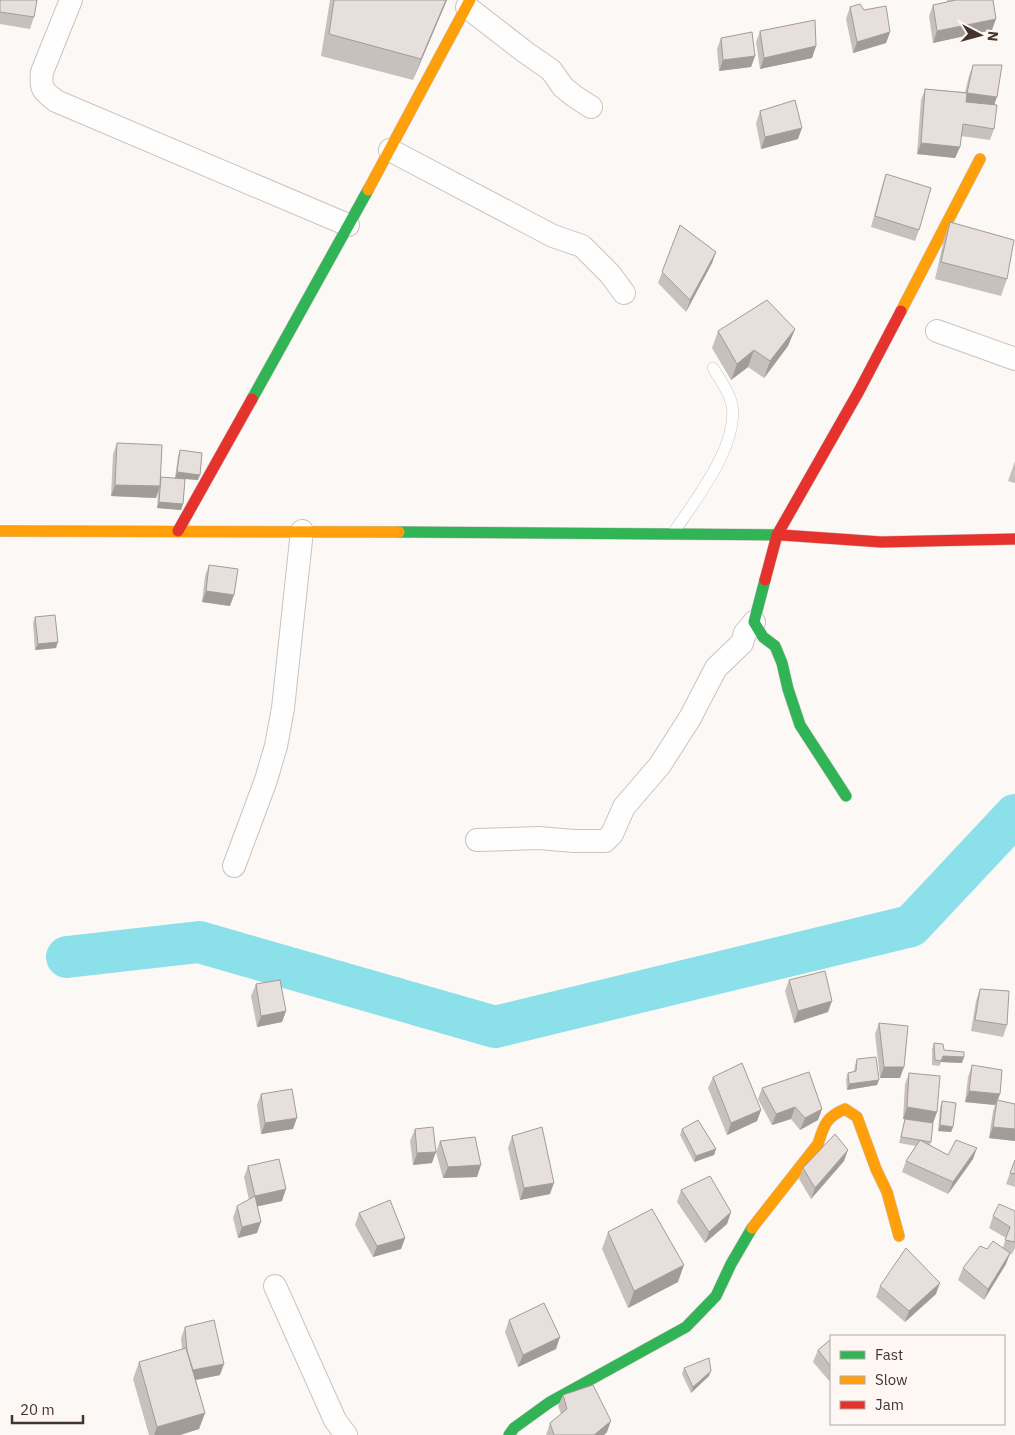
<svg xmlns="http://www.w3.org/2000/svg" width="1015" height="1435" viewBox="0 0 1015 1435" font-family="'IBM Plex Sans',sans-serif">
<rect width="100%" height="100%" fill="#fbf8f6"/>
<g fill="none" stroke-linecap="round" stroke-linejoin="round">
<!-- river -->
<path stroke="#8ce0ea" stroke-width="42" d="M 67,957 L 199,942 L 495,1027 L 911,926 L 1015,815"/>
<defs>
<path id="lane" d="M 674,532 C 695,500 745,438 730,398 C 726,388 719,378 713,368"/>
<path id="street" d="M 71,0 L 42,72 C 40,89 43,91 56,101 L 348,225
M 467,7 L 525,52 L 551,70 L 563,87 L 574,96 L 591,107
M 390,150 L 553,236 L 582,246 L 610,274 L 624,293
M 937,331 L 1015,359
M 477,840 L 539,838 L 574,841 L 605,841 L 612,834 L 624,807 L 660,765 L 690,718 L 716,668 L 742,643 L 745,633 L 754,622
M 234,866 L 266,780 L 276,746 L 283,708 L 302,531
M 275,1286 L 335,1420 L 346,1435"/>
<path id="fast" d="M 252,399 L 368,190
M 399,532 L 782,535
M 765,580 L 754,622 L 763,637 L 775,646 L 782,663 L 788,689 L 800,725 L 846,796
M 509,1435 L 514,1428 L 550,1402 L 686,1327 L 716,1296 L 731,1264 L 752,1228"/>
<path id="slow" d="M 368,190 L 470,0
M 901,311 L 980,159
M 0,531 L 399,532
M 752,1228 L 818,1144 C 824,1125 826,1117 845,1109 L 857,1117 L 876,1169 L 887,1192 L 899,1236"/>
<path id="jam" d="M 178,531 L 252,399
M 782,535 L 881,542 L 1015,539
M 765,580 L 777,535 L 859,391 L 901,311"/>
</defs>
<!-- lane casing -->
<use href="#lane" stroke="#cac3be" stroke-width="12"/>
<!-- street casing -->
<use href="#street" stroke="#cac3be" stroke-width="24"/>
<!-- fast casing -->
<use href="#fast" stroke="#cac3be" stroke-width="12"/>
<!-- slow casing -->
<use href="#slow" stroke="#cac3be" stroke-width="12"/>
<!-- jam casing -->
<use href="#jam" stroke="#cac3be" stroke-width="12"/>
<!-- lane -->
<use href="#lane" stroke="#fefefe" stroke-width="11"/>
<!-- street -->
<use href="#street" stroke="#fefefe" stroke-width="22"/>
<!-- fast -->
<use href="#fast" stroke="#30b455" stroke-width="11"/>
<!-- slow -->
<use href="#slow" stroke="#ff9f0a" stroke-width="11"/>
<!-- jam -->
<use href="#jam" stroke="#e5322d" stroke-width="11"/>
</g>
<!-- wall -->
<path fill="#c7c0bc" d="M 0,0 L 34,17 L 30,29 L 0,24 Z
M 330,0 L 447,0 L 413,80 L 321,56 Z
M 947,0 L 993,0 L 992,30 L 933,43 L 929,16 L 933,5 L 947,2 Z
M 850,7 L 864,10 L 890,32 L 886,43 L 853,53 L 846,19 Z
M 760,31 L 816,46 L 812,58 L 760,69 L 756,42 Z
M 721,38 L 755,56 L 751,67 L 719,71 L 717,49 Z
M 973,65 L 995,104 L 994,129 L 990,140 L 961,136 L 960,147 L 955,158 L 917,154 L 921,100 L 925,89 L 965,92 L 969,76 Z
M 760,111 L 798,139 L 761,149 L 756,123 Z
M 886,174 L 919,230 L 915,241 L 871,227 L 882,186 Z
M 950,222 L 1007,279 L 1001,296 L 935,279 L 944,239 Z
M 680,225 L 716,252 L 712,263 L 686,312 L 658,283 Z
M 795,329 L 788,346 L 764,378 L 748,367 L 731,380 L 712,348 L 718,331 Z
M 117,443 L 160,479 L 175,478 L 178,456 L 180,450 L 198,480 L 185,479 L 183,504 L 181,510 L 157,508 L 158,491 L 156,498 L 111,496 L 113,454 Z
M 1015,461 L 1015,483 L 1008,481 Z
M 209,565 L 230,606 L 202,602 L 205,576 Z
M 35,617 L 56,648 L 35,650 L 33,623 Z
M 789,980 L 828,1012 L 794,1023 L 785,991 Z
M 256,984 L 286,1011 L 282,1022 L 257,1027 L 251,996 Z
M 980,989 L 1007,1025 L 1003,1037 L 971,1031 L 976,1001 Z
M 879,1023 L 900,1078 L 880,1078 L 875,1034 Z
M 934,1043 L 944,1050 L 962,1063 L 941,1062 L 939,1066 L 932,1065 L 932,1049 Z
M 857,1059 L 877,1085 L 847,1090 L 846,1079 L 848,1073 L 854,1072 L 855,1065 Z
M 972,1065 L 1000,1094 L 998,1100 L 1015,1104 L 1015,1141 L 989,1138 L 993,1111 L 995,1105 L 965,1102 L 968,1077 Z
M 909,1073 L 937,1112 L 933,1123 L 931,1142 L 930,1145 L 948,1155 L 973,1159 L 948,1194 L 902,1172 L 906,1161 L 916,1146 L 899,1143 L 905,1119 L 903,1119 L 905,1084 Z
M 713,1077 L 761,1110 L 757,1121 L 727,1135 L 708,1088 Z
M 762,1088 L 822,1109 L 818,1120 L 800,1130 L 791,1119 L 772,1125 L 758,1099 Z
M 261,1094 L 293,1129 L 261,1134 L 257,1105 Z
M 942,1101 L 953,1127 L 951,1132 L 938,1131 L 940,1107 Z
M 415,1129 L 432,1163 L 413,1165 L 410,1141 Z
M 682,1129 L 716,1149 L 714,1155 L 694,1162 L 680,1135 Z
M 512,1136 L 550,1194 L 520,1200 L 508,1148 Z
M 440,1141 L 477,1177 L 443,1178 L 436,1152 Z
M 1015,1160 L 1015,1187 L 1006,1184 Z
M 844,1161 L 811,1199 L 799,1179 L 803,1168 Z
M 248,1166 L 282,1201 L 257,1206 L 257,1233 L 238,1238 L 233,1218 L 237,1206 L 249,1200 L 244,1177 Z
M 681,1190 L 731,1212 L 727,1224 L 705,1243 L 677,1202 Z
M 1015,1211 L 1015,1248 L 1012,1254 L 1010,1254 L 1006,1264 L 984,1300 L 958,1280 L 963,1268 L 987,1249 L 1003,1247 L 1006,1238 L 989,1228 L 993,1216 Z
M 359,1213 L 405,1238 L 401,1249 L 373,1257 L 355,1225 Z
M 608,1232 L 678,1282 L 628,1308 L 602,1249 Z
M 880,1286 L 936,1294 L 905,1322 L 876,1297 Z
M 509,1320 L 556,1349 L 518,1367 L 505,1332 Z
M 185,1327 L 220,1375 L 196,1380 L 205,1413 L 199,1429 L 180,1435 L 149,1435 L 133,1379 L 139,1362 L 182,1349 L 181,1338 Z
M 831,1339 L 831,1383 L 813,1362 L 818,1350 Z
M 684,1368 L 709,1376 L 691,1393 L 682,1374 Z
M 563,1395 L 607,1432 L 604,1435 L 546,1435 L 550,1423 L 561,1414 L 558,1406 Z"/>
<!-- shaded-wall -->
<path fill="#a29c99" d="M 446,0 L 447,0 L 413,80 L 421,59 Z
M 996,19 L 992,30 L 933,43 L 937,31 Z
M 890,32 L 886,43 L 853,53 L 857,42 Z
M 816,46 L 812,58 L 760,69 L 764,58 Z
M 755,56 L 751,67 L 719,71 L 723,60 Z
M 967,93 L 997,97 L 993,108 L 963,104 Z
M 802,128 L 798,139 L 761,149 L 765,137 Z
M 921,143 L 960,147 L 955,158 L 917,154 Z
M 716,252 L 712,263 L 686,312 L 690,300 Z
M 795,329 L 788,346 L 764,378 L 770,361 Z
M 754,350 L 748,367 L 731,380 L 737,364 Z
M 177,472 L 200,475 L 198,480 L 175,478 Z
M 115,485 L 160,486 L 156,498 L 111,496 Z
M 159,502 L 183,504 L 181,510 L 157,508 Z
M 206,591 L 234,595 L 230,606 L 202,602 Z
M 58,642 L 56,648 L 35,650 L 38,644 Z
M 832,1001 L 828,1012 L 794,1023 L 798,1011 Z
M 286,1011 L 282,1022 L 257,1027 L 261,1016 Z
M 943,1056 L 964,1057 L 962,1063 L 941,1062 L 939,1066 Z
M 884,1067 L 904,1067 L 900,1078 L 880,1078 Z
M 879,1080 L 877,1085 L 847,1090 L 849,1084 Z
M 969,1091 L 1000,1094 L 995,1105 L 965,1102 Z
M 795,1107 L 791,1119 L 772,1125 L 776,1114 Z
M 907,1107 L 937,1112 L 933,1123 L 903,1119 Z
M 822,1109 L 818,1120 L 800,1130 L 805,1118 Z
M 761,1110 L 757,1121 L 727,1135 L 731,1123 Z
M 297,1118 L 293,1129 L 261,1134 L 265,1123 Z
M 940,1125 L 953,1127 L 951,1132 L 938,1131 Z
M 993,1127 L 1015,1129 L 1015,1141 L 989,1138 Z
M 977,1148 L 973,1159 L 948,1194 L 953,1182 Z
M 716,1149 L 714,1155 L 694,1162 L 696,1156 Z
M 848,1150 L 844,1161 L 811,1199 L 815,1188 Z
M 436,1152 L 432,1163 L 413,1165 L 417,1153 Z
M 481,1165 L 477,1177 L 443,1178 L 448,1167 Z
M 554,1183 L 550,1194 L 520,1200 L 524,1188 Z
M 286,1189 L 282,1201 L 251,1208 L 255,1196 Z
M 731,1212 L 727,1224 L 705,1243 L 709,1232 Z
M 261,1222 L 257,1233 L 238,1238 L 242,1227 Z
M 405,1238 L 401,1249 L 373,1257 L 377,1246 Z
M 1010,1253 L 1006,1264 L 984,1300 L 988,1289 Z
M 684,1265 L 678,1282 L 628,1308 L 634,1291 Z
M 940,1283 L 936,1294 L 905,1322 L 909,1311 Z
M 560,1337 L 556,1349 L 518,1367 L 523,1355 Z
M 224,1364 L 220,1375 L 185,1382 L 189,1371 Z
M 711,1371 L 709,1376 L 691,1393 L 693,1387 Z
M 205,1413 L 199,1429 L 180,1435 L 154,1435 L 157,1427 Z
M 611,1421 L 607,1432 L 604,1435 L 594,1435 Z"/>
<!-- building -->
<path fill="#e7dfdb" stroke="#a29c99" d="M 0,0 L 37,0 L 34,17 L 0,12 Z
M 334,0 L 446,0 L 421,59 L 329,34 Z
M 956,0 L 993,0 L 996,19 L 937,31 L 933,5 Z
M 860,4 L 864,10 L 886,6 L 890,32 L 857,42 L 850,7 Z
M 815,20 L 816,46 L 764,58 L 760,31 Z
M 752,32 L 755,56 L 723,60 L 721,38 Z
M 973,65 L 1002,65 L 997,97 L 967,93 Z
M 925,89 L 967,93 L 966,102 L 997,105 L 994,129 L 963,124 L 960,147 L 921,143 Z
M 795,100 L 802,128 L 765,137 L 760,111 Z
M 886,174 L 931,188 L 919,230 L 875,216 Z
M 950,222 L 1014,240 L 1007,279 L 941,262 Z
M 680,225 L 716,252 L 690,300 L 662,272 Z
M 767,300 L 795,329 L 770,361 L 754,350 L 737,364 L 718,331 Z
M 117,443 L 162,445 L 160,486 L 115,485 Z
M 180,450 L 202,453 L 200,475 L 177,472 Z
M 161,477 L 185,479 L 183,504 L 159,502 Z
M 209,565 L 238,569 L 234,595 L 206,591 Z
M 55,615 L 58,642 L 38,644 L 35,617 Z
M 825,971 L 832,1001 L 798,1011 L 789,980 Z
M 280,980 L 286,1011 L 261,1016 L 256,984 Z
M 980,989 L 1009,991 L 1007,1025 L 975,1020 Z
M 879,1023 L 908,1026 L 904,1067 L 884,1067 Z
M 934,1043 L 943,1044 L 944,1050 L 964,1052 L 964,1057 L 943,1056 L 941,1061 L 935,1060 Z
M 876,1057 L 879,1080 L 849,1084 L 848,1073 L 856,1071 L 857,1059 Z
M 742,1063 L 761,1110 L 731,1123 L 713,1077 Z
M 972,1065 L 1002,1070 L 1000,1094 L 969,1091 Z
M 809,1072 L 822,1109 L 805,1118 L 795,1107 L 776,1114 L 762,1088 Z
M 909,1073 L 940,1076 L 937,1112 L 907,1107 Z
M 292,1089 L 297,1118 L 265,1123 L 261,1094 Z
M 997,1100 L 1015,1104 L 1015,1129 L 993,1127 Z
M 942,1101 L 956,1103 L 953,1127 L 940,1125 Z
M 905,1119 L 933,1123 L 931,1142 L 901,1137 Z
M 698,1120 L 716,1149 L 696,1156 L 682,1129 Z
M 433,1127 L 436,1152 L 417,1153 L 415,1129 Z
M 542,1127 L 554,1183 L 524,1188 L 512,1136 Z
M 835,1134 L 848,1150 L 815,1188 L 803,1168 Z
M 475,1137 L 481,1165 L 448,1167 L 440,1141 Z
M 920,1140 L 948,1155 L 956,1140 L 977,1148 L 953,1182 L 906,1161 Z
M 279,1159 L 286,1189 L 255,1196 L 248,1166 Z
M 1015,1160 L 1015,1174 L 1010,1173 Z
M 710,1176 L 731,1212 L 709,1232 L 681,1190 Z
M 255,1196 L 261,1222 L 242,1227 L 237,1206 Z
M 390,1200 L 405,1238 L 377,1246 L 359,1213 Z
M 999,1204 L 1015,1211 L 1015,1242 L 1005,1240 L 1010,1227 L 993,1216 Z
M 652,1209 L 684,1265 L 634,1291 L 608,1232 Z
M 993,1241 L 1010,1253 L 988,1289 L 963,1268 L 980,1246 L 987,1249 Z
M 906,1248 L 940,1283 L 909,1311 L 880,1286 Z
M 544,1303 L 560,1337 L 523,1355 L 509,1320 Z
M 214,1320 L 224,1364 L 193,1370 L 187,1351 L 185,1327 Z
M 831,1339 L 831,1367 L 818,1350 Z
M 186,1348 L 205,1413 L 157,1427 L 139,1362 Z
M 709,1358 L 711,1371 L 693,1387 L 684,1368 Z
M 593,1385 L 611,1421 L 594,1435 L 554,1435 L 550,1423 L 567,1409 L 563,1395 Z"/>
<!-- legend -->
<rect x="830" y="1335" width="175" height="90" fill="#fef7f3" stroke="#b3a9a3"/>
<rect x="840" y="1351" width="25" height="8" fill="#30b455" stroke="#b3a9a3"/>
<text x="875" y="1360" font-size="15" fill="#43352c">Fast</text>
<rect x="840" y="1376" width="25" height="8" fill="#ff9f0a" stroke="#b3a9a3"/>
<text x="875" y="1385" font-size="15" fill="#43352c">Slow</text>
<rect x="840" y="1401" width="25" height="8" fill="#e5322d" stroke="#b3a9a3"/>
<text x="875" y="1410" font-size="15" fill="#43352c">Jam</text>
<!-- north arrow -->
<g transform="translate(980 35) rotate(96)" stroke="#fef7f3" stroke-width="4" paint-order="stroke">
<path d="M0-4L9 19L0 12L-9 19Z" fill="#43352c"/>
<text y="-8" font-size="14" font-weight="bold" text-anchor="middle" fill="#43352c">N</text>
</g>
<!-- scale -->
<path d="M12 1415v8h71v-8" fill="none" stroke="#43352c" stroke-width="2.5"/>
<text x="20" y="1415" font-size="15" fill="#43352c" stroke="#fef7f3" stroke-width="4" paint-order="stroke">20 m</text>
</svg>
